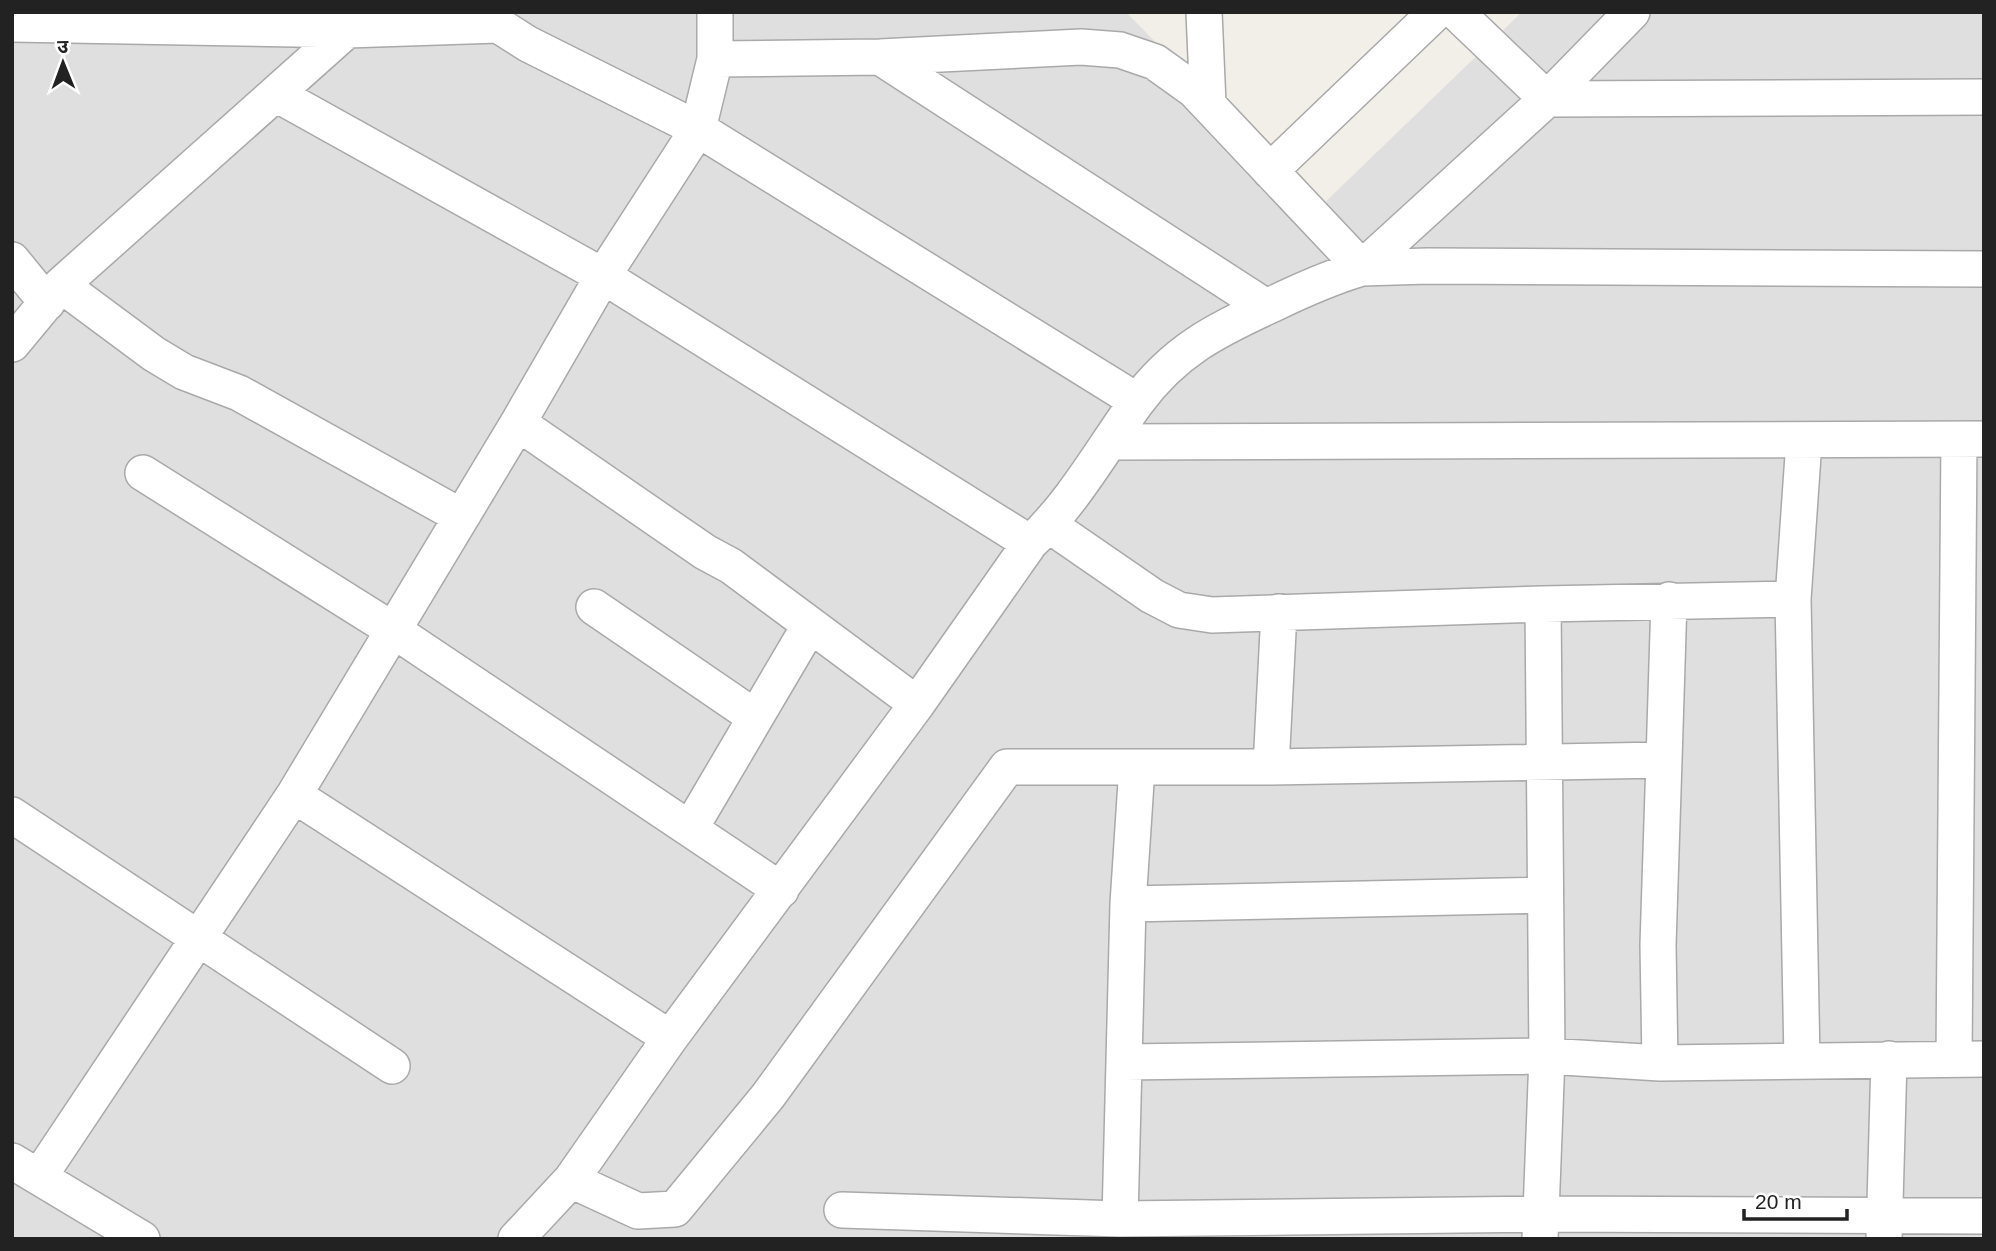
<svg xmlns="http://www.w3.org/2000/svg" width="1996" height="1251" viewBox="0 0 1996 1251" font-family="Arial,'Noto Sans Devanagari',sans-serif">
<rect width="100%" height="100%" fill="#f2efe9"/>
<!-- residential -->
<path fill="#e0dfdf" d="M 12,12 L 1126,12 L 1318,209 L 1522,12 L 1984,12 L 1984,1239 L 12,1239 Z"/>
<g fill="none" stroke-linecap="round" stroke-linejoin="round">
<defs>
<path id="street" d="M 1204,12 L 1208,104
M 1456,12 L 1547,99 L 1984,97
M 12,24 L 347,30
M 880,57 L 1266,307
M 715,59 L 880,57 L 1081,47 L 1120,50 L 1155,62 L 1194,90 L 1362,268 L 1428,266 L 1984,269
M 276,94 L 603,276 L 1030,543
M 1270,171 L 1436,12
M 12,260 L 47,303
M 61,285 L 154,354 L 184,372 L 239,393 L 455,513 L 464,513
M 12,344 L 61,285 L 347,30 L 498,25 L 528,44 L 698,129 L 1137,401
M 518,423 L 705,552 L 731,566 L 917,704
M 1111,442 L 1984,439
M 143,473 L 393,630 L 781,890
M 1049,525 L 1152,596 L 1179,610 L 1212,615 L 1543,604 L 1793,599
M 594,607 L 755,717
M 1664,760 L 1669,600
M 1271,767 L 1279,612
M 294,795 L 670,1038
M 12,815 L 392,1066
M 690,829 L 810,625
M 1128,904 L 1545,895
M 1954,1059 L 1959,440
M 1802,1060 L 1793,599 L 1804,441
M 1125,1062 L 1547,1056 L 1660,1063 L 1984,1059
M 12,1161 L 142,1239
M 39,1177 L 294,795 L 518,423 L 603,276 L 698,129 L 715,59 L 715,12
M 571,1180 L 638,1211 L 675,1209 L 768,1096 L 1007,767 L 1271,767 L 1664,760 L 1658,945 L 1660,1063
M 842,1210 L 1120,1219 L 1541,1214 L 1984,1216
M 1120,1219 L 1128,904 L 1137,767
M 516,1239 L 571,1180 L 670,1038 L 917,704 L 1030,543 C 1073,503 1102,450 1136,403 C 1174,351 1216,330 1273,304 C 1302,290 1331,277 1362,268 L 1547,99 L 1632,12
M 1540,1239 L 1547,1056 L 1543,604
M 1884,1239 L 1889,1059"/>
</defs>
<!-- street casing -->
<use href="#street" stroke="#a9a9a9" stroke-width="38"/>
<!-- street -->
<use href="#street" stroke="#fff" stroke-width="35"/>
</g>
<!-- border -->
<rect width="1996" height="1251" fill="none" stroke="#222222" stroke-width="28"/>
<!-- north arrow -->
<g transform="translate(63 63) rotate(359)" stroke="#ffffff" stroke-width="5" paint-order="stroke">
<path d="M0-5L12 26L0 18L-12 26Z" fill="#222222"/>
<text y="-10" font-size="19" font-weight="bold" text-anchor="middle" fill="#222222">उ</text>
</g>
<!-- scale -->
<path d="M1744 1209v10h103v-10" fill="none" stroke="#222222" stroke-width="3.5"/>
<text x="1755" y="1209" font-size="21" fill="#222222" stroke="#ffffff" stroke-width="5" paint-order="stroke">20 m</text>
</svg>
